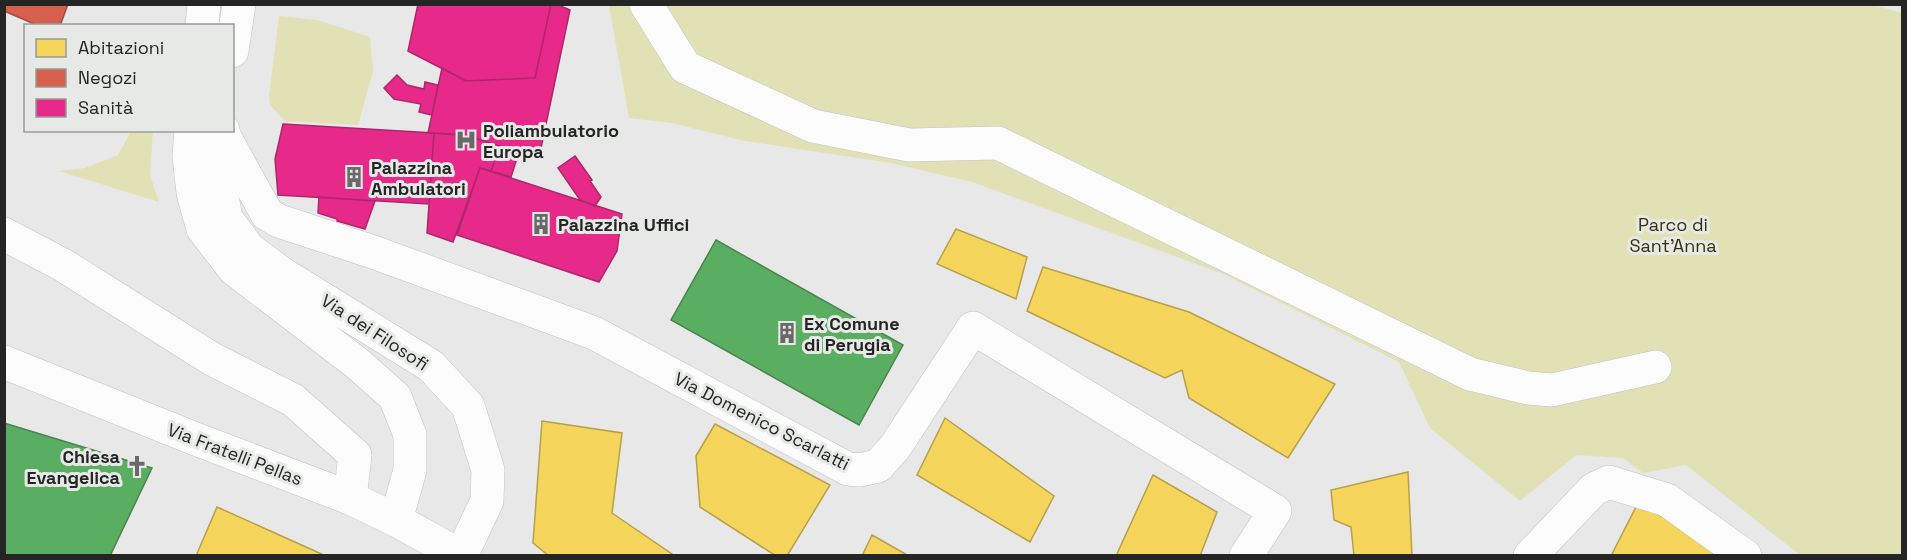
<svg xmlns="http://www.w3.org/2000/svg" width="1907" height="560" viewBox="0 0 1907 560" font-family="'Space Grotesk',sans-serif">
<rect width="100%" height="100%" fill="#e7e8e7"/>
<!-- green -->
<path fill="#e2e1b6" d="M 1446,4 L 1870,4 L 1902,13 L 1902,555 L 1800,555 L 1686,465 L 1643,473 L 1623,458 L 1576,455 L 1520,501 L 1430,428 L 1399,362 L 1221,273 L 972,182 L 891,163 L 745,141 L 672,123 L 629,118 L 609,5 Z
M 279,16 L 317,20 L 370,37 L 373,71 L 358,125 L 285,121 L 270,105 L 269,96 Z
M 131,131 L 153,131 L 150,175 L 159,202 L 59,171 L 85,168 L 118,155 Z"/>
<!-- homes -->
<path fill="#f6d55c" stroke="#b7a04b" stroke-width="1.5" d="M 956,229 L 1027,257 L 1016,299 L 937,264 Z
M 1043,267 L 1189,312 L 1335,384 L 1288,458 L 1189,398 L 1182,370 L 1165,378 L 1027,311 Z
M 945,418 L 1054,496 L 1030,542 L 917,475 Z
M 542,421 L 622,433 L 612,513 L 672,554 L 671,556 L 549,556 L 533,543 Z
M 715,424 L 830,485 L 787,556 L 776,556 L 700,507 L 696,456 Z
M 1408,472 L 1412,556 L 1354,556 L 1351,527 L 1334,520 L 1331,490 Z
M 1153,475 L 1217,512 L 1200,556 L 1116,556 Z
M 1639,501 L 1721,556 L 1611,556 Z
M 217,507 L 326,556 L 196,556 Z
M 872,535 L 909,556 L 862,556 Z"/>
<!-- shops -->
<path fill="#d6604d" stroke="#a14e41" stroke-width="1.5" d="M 4,4 L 68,4 L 60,26 L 39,26 L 4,11 Z"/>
<!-- health -->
<path fill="#e7298a" stroke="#ac286b" stroke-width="1.5" d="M 418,4 L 551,4 L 535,78 L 466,81 L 408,51 Z
M 551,4 L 556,4 L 570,10 L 541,148 L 520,149 L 511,177 L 491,171 L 500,146 L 465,135 L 428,133 L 442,68 L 466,81 L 535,78 Z
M 397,75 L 407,85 L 424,89 L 425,82 L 438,85 L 432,115 L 419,112 L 421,104 L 394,99 L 384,88 Z
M 283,124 L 434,133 L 429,204 L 278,195 L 275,159 Z
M 434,133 L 465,135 L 500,146 L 491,171 L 480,168 L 453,242 L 427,233 Z
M 575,156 L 592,180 L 590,181 L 601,197 L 595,206 L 580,200 L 558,168 Z
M 480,168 L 622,214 L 617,251 L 599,282 L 457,235 Z
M 319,197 L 375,201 L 365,229 L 337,221 L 337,219 L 318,213 Z"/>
<!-- public -->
<path fill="#5aae61" stroke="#4a854f" stroke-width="1.5" d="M 716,240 L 903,345 L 859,425 L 671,320 Z
M 4,423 L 152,468 L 110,556 L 4,556 Z"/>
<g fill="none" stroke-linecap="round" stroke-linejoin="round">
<defs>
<path id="street" d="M 646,4 L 685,67 L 813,126 L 909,145 L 998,143 L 1470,374 L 1528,388 L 1552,390 L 1655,367
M 223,134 L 267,214 L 279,221 L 376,253 L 594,333 L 848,469 L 859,470 L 878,466 L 895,447 L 973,328 L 1275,511 L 1246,556
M 4,234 L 63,265 L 212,359 L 293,400 L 355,455 L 350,498
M 1530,556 L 1594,489 L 1609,482 L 1667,500 L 1745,556"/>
<path id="secondary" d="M 202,26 L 204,4
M 232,51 L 239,4
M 191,130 L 189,156 L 193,193 L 203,229 L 234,269 L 358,364 L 395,397 L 410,435 L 410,470 L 396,520
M 223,130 L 219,180 L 226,218 L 249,249 L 281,273 L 431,366 L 468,406 L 488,470 L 487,501 L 461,556
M 4,362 L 193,438 L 350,498 L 396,520 L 461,556"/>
</defs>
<!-- street casing -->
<use href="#street" stroke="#c2c3c2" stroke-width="34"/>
<!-- secondary casing -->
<use href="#secondary" stroke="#c2c3c2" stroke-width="34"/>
<!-- street -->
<use href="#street" stroke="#fbfcfb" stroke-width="33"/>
<!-- secondary -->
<use href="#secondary" stroke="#fbfcfb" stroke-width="33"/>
</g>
<!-- icons -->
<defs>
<symbol id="hospital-bare" viewBox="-9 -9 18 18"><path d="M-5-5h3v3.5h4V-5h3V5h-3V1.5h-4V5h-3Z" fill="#686968" stroke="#e6e9e6" stroke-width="2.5" paint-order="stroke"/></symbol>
<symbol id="building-bare" viewBox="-9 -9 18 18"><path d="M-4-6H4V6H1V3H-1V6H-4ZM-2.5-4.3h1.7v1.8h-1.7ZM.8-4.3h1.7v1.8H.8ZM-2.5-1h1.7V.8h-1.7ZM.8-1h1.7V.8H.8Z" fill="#686968" stroke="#e6e9e6" stroke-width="2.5" paint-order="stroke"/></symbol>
<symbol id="church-bare" viewBox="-9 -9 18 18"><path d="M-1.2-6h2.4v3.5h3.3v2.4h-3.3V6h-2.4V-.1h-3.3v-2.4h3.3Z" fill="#686968" stroke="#e6e9e6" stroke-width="2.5" paint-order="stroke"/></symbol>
</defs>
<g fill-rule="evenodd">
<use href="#hospital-bare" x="451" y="125" width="30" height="30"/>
<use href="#building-bare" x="339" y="162" width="30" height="30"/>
<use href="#building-bare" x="526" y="209" width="30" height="30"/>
<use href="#building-bare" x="772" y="318" width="30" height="30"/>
<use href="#church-bare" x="122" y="451" width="30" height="30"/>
</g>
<g text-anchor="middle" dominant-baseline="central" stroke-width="6" stroke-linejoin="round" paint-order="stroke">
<!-- poi labels -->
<g font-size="18" font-weight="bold" fill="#242524" stroke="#e6e9e6" text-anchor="start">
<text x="483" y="130">Poliambulatorio<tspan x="483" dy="21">Europa</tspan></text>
<text x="371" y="167">Palazzina<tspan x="371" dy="21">Ambulatori</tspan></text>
<text x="558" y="224">Palazzina Uffici</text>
<text x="804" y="323">Ex Comune<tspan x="804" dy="21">di Perugia</tspan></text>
<text x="120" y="456" text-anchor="end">Chiesa<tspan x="120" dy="21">Evangelica</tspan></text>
</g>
<!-- park labels -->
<g font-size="18" fill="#34330b" stroke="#e6e9e6">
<text x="1673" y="224">Parco di<tspan x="1673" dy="21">Sant'Anna</tspan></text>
</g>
<!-- street labels -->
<g font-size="18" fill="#242524" stroke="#e6e9e6">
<text transform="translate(375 332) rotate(33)">Via dei Filosofi</text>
<text transform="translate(762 421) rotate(27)">Via Domenico Scarlatti</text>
<text transform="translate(235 454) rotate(21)">Via Fratelli Pellas</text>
</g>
</g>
<!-- border -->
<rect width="1907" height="560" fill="none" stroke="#242524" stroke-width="12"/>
<!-- legend -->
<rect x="24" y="24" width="210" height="108" fill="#e6e9e6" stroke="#989b98" stroke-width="1.5"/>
<rect x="36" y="39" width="30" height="18" fill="#f6d55c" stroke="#989b98" stroke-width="1.5"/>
<text x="78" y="54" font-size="18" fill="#242524">Abitazioni</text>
<rect x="36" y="69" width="30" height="18" fill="#d6604d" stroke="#989b98" stroke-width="1.5"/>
<text x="78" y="84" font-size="18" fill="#242524">Negozi</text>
<rect x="36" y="99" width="30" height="18" fill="#e7298a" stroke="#989b98" stroke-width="1.5"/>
<text x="78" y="114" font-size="18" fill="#242524">Sanità</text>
</svg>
